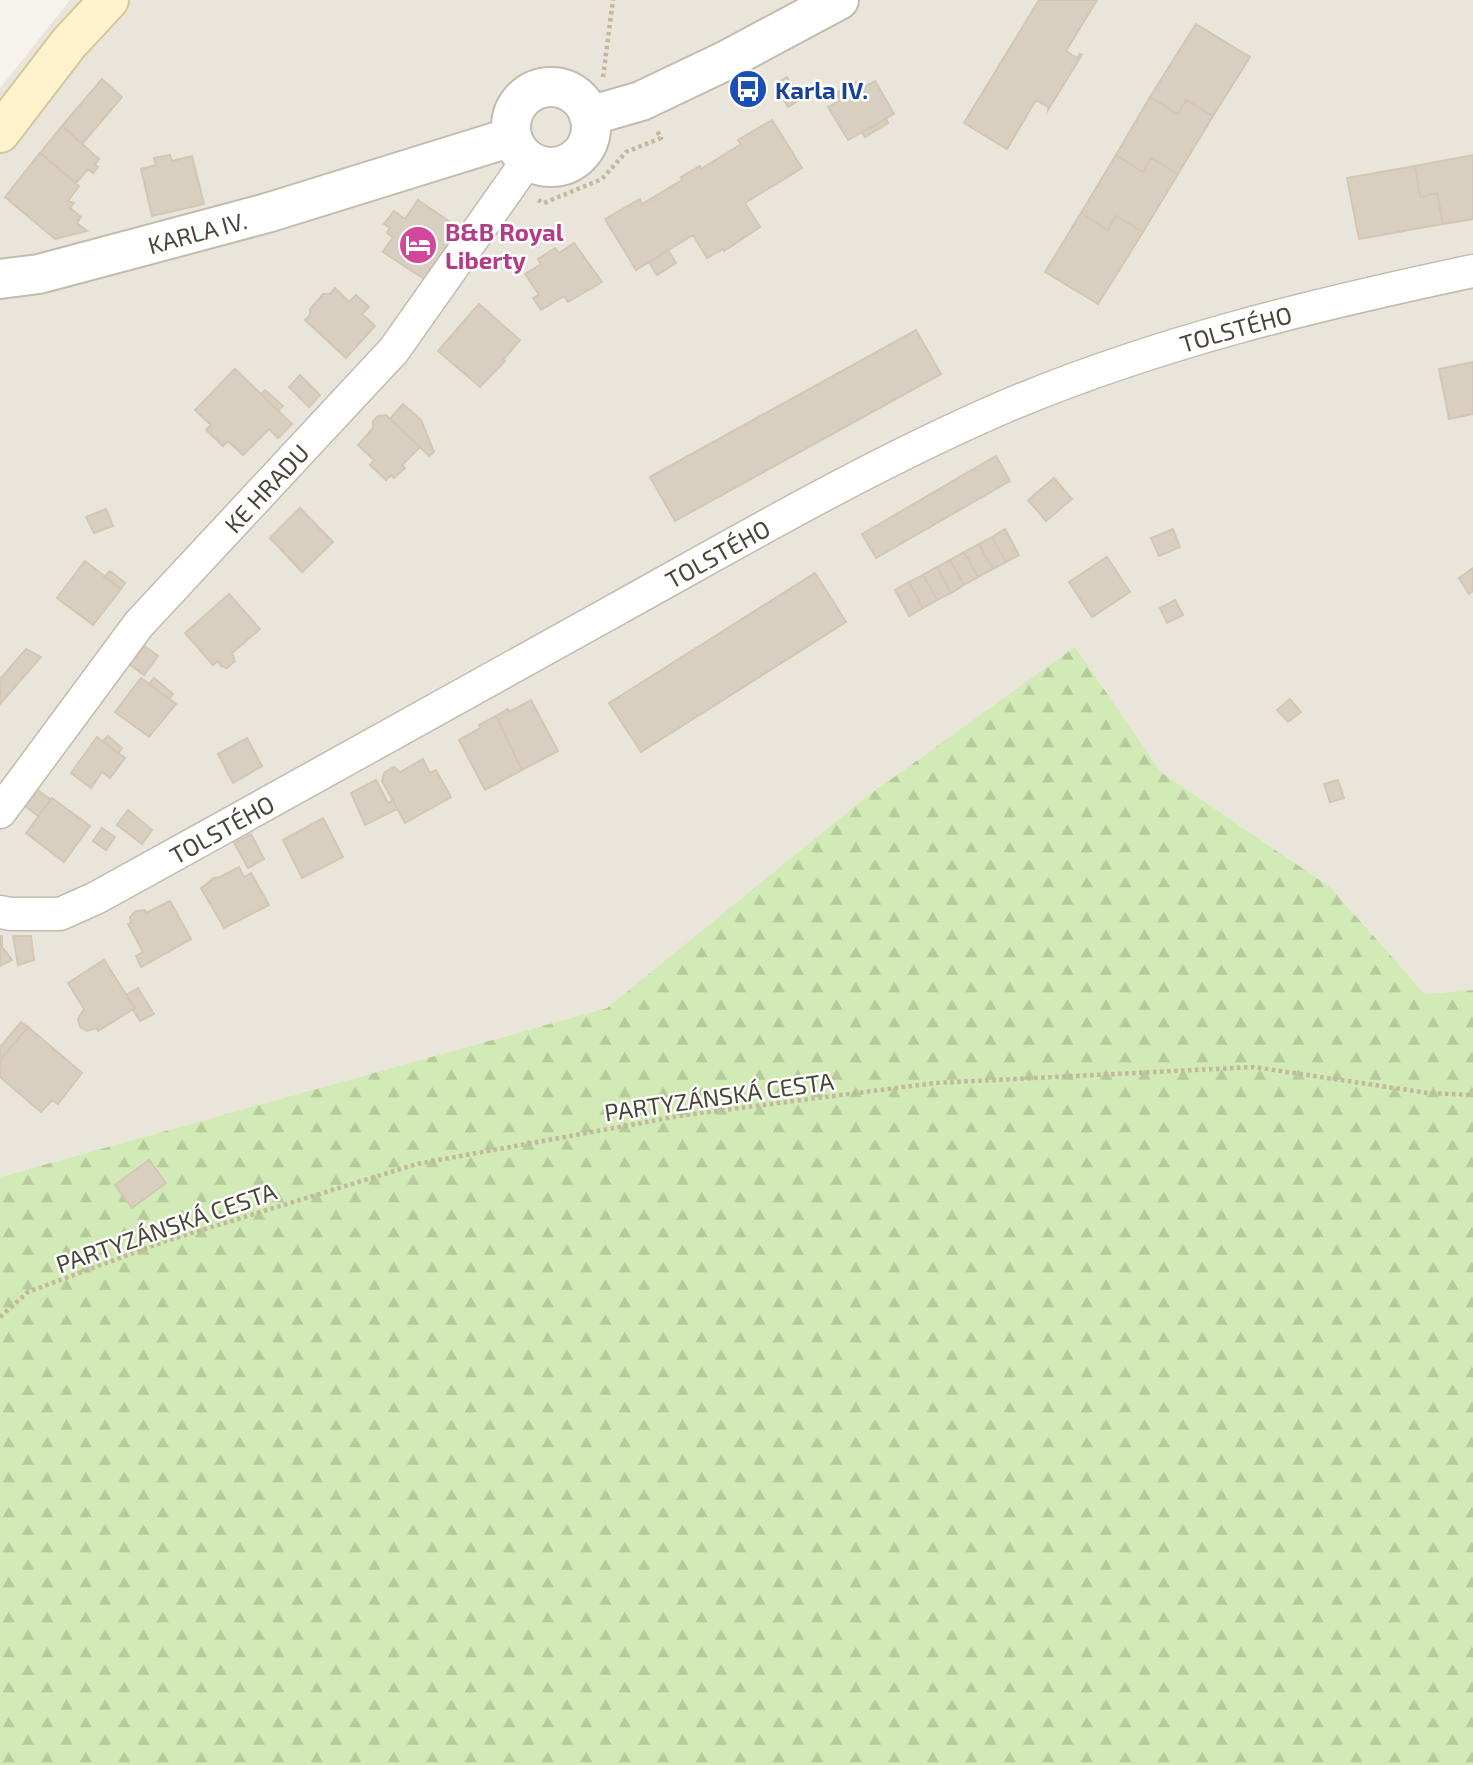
<svg xmlns="http://www.w3.org/2000/svg" width="1473" height="1765" viewBox="0 0 1473 1765" font-family="'Exo 2',sans-serif">
<defs>
<pattern id="forest-firs" width="22" height="20" patternUnits="userSpaceOnUse" patternTransform="scale(1.75)"><rect width="22" height="20" fill="#d2eab5"/><path d="M5 1l3.5 6h-7zM16 11l3.5 6h-7z" fill="#b6ca9c"/></pattern>
</defs>
<rect width="100%" height="100%" fill="#f6f3ec"/>
<!-- residential -->
<path fill="#eae5da" d="M 70,0 L 1473,0 L 1473,990 L 1425,994 L 1330,887 L 1161,772 L 1075,647 L 607,1008 L 0,1177 L 0,88 Z"/>
<!-- forest -->
<path fill="url(#forest-firs)" d="M 1075,647 L 1161,772 L 1330,887 L 1425,994 L 1473,990 L 1473,1765 L 0,1765 L 0,1177 L 607,1008 L 865,798 Z"/>
<!-- building -->
<path fill="#d8cfc1" stroke="#d3c7b4" stroke-width="2" d="M 1039,0 L 1097,0 L 1066,51 L 1077,58 L 1080,54 L 1082,55 L 1048,110 L 1048,107 L 1036,100 L 1007,149 L 964,123 Z
M 1196,24 L 1250,57 L 1213,116 L 1186,100 L 1178,114 L 1150,97 Z
M 787,77 L 800,100 L 788,107 L 775,84 Z
M 102,79 L 122,97 L 82,144 L 62,126 Z
M 875,81 L 894,114 L 848,140 L 828,107 Z
M 856,82 L 861,89 L 841,101 L 836,93 Z
M 1150,97 L 1178,114 L 1186,100 L 1213,116 L 1178,174 L 1151,158 L 1143,172 L 1116,155 Z
M 886,119 L 888,123 L 865,137 L 862,132 Z
M 772,120 L 802,168 L 745,203 L 760,227 L 724,251 L 723,249 L 707,258 L 693,235 L 636,270 L 605,219 L 640,199 L 642,204 L 682,180 L 681,177 L 700,166 L 701,169 L 741,144 L 738,140 Z
M 62,126 L 99,159 L 95,165 L 98,167 L 93,173 L 88,169 L 76,183 L 40,153 Z
M 40,153 L 79,186 L 68,201 L 74,203 L 70,208 L 81,217 L 77,223 L 87,231 L 55,239 L 5,197 Z
M 170,155 L 172,161 L 192,156 L 204,204 L 152,216 L 141,169 L 156,165 L 154,158 Z
M 1116,155 L 1143,172 L 1151,158 L 1178,174 L 1143,232 L 1116,216 L 1108,230 L 1081,213 Z
M 1473,155 L 1473,219 L 1443,224 L 1437,193 L 1420,197 L 1415,166 Z
M 1415,166 L 1420,197 L 1437,193 L 1443,224 L 1359,239 L 1347,178 Z
M 418,200 L 459,228 L 424,279 L 383,252 L 393,237 L 387,233 L 390,228 L 384,224 L 394,211 L 405,219 Z
M 1081,213 L 1108,230 L 1116,216 L 1143,232 L 1098,304 L 1045,272 Z
M 574,243 L 602,282 L 568,302 L 564,296 L 541,310 L 533,298 L 539,295 L 525,274 L 541,264 L 538,259 L 555,248 L 559,253 Z
M 668,250 L 676,263 L 657,275 L 649,262 Z
M 335,288 L 349,302 L 356,295 L 369,307 L 362,314 L 375,326 L 346,358 L 305,320 L 310,315 L 310,309 L 323,294 L 330,294 Z
M 479,304 L 520,340 L 503,360 L 505,361 L 480,387 L 438,351 Z
M 916,330 L 941,374 L 675,521 L 650,477 Z
M 1473,362 L 1473,414 L 1449,419 L 1439,369 Z
M 235,369 L 292,424 L 278,438 L 269,429 L 243,455 L 228,441 L 223,446 L 206,430 L 211,425 L 195,410 Z
M 300,375 L 320,395 L 309,407 L 289,387 Z
M 265,390 L 283,406 L 278,411 L 261,394 Z
M 403,404 L 421,420 L 434,452 L 429,456 L 390,419 Z
M 386,415 L 420,447 L 402,465 L 405,468 L 394,478 L 391,475 L 386,480 L 370,465 L 374,460 L 358,445 L 373,428 L 373,421 L 378,416 Z
M 996,456 L 1010,481 L 876,558 L 862,534 Z
M 1054,478 L 1072,499 L 1046,521 L 1028,500 Z
M 300,508 L 333,542 L 302,572 L 270,538 Z
M 106,509 L 113,526 L 94,533 L 86,517 Z
M 1005,529 L 1019,555 L 1006,562 L 992,537 Z
M 1173,529 L 1180,547 L 1159,556 L 1151,538 Z
M 992,537 L 1006,562 L 993,569 L 979,544 Z
M 979,544 L 993,569 L 978,577 L 964,552 Z
M 964,552 L 978,577 L 964,585 L 950,560 Z
M 1107,557 L 1130,592 L 1092,617 L 1069,582 Z
M 950,560 L 964,585 L 951,593 L 937,567 Z
M 85,561 L 121,589 L 93,625 L 57,598 Z
M 937,567 L 951,593 L 937,600 L 923,575 Z
M 1473,568 L 1473,591 L 1469,594 L 1459,578 Z
M 110,571 L 125,583 L 121,589 L 104,577 Z
M 815,573 L 846,622 L 641,752 L 609,703 Z
M 923,575 L 937,600 L 923,608 L 909,582 Z
M 909,582 L 923,608 L 909,616 L 895,590 Z
M 229,594 L 260,629 L 232,653 L 235,661 L 227,668 L 221,666 L 218,661 L 213,665 L 185,633 Z
M 1175,600 L 1183,615 L 1167,623 L 1160,608 Z
M 143,645 L 158,656 L 144,675 L 129,664 Z
M 26,649 L 41,657 L 0,704 L 0,679 Z
M 141,678 L 176,704 L 149,737 L 115,712 Z
M 154,678 L 173,694 L 169,699 L 149,684 Z
M 1290,699 L 1301,712 L 1288,722 L 1277,710 Z
M 531,700 L 558,751 L 522,770 L 496,716 L 508,709 L 509,712 Z
M 496,716 L 522,770 L 485,790 L 459,740 L 480,728 L 479,725 Z
M 108,736 L 122,748 L 118,753 L 103,741 Z
M 97,737 L 125,758 L 110,778 L 102,772 L 91,788 L 71,773 Z
M 247,738 L 262,766 L 233,783 L 218,754 Z
M 423,759 L 430,773 L 436,770 L 451,797 L 405,823 L 382,781 L 384,773 L 394,767 L 400,772 Z
M 376,780 L 388,803 L 393,800 L 397,809 L 365,825 L 351,793 Z
M 1338,780 L 1344,798 L 1330,802 L 1324,784 Z
M 36,789 L 51,800 L 38,816 L 24,805 Z
M 52,798 L 90,826 L 64,862 L 26,833 Z
M 128,810 L 152,830 L 142,844 L 117,825 Z
M 323,818 L 343,857 L 302,878 L 283,840 Z
M 102,828 L 115,837 L 106,850 L 93,841 Z
M 251,834 L 264,859 L 248,868 L 234,843 Z
M 239,867 L 244,877 L 251,873 L 269,905 L 224,928 L 201,888 L 214,878 L 220,877 Z
M 170,901 L 191,939 L 141,967 L 136,956 L 143,952 L 128,924 L 131,923 L 130,917 L 136,911 L 145,910 L 146,913 Z
M 0,936 L 2,936 L 2,947 L 12,960 L 0,966 Z
M 13,936 L 31,936 L 34,960 L 18,965 Z
M 104,960 L 135,1008 L 98,1031 L 97,1028 L 87,1031 L 80,1027 L 78,1019 L 84,1009 L 68,983 Z
M 138,988 L 154,1014 L 140,1021 L 133,1010 L 135,1008 L 126,995 Z
M 21,1022 L 28,1027 L 0,1060 L 0,1047 Z
M 28,1027 L 82,1073 L 58,1104 L 52,1100 L 41,1112 L 0,1077 L 0,1060 Z
M 149,1160 L 166,1183 L 132,1208 L 115,1185 Z"/>
<g fill="none" stroke-linecap="round" stroke-linejoin="round">
<defs>
<g id="minor">
<path id="s1" d="M 0,812 L 139,624 L 394,350 L 528,160"/>
<path id="s2" d="M 0,912 L 11,914 L 60,914 L 96,898 C 270,802 444,705 617,609 C 745,538 870,465 1004,407 C 1155,343 1313,305 1473,271"/>
</g>
<g id="tertiary">
<circle cx="551" cy="127" r="40"/>
<path d="M 589,116 L 641,101 L 725,61 L 839,0"/>
<path id="s3" d="M 0,279 L 39,274 L 267,213 L 512,137"/>
</g>
<path id="secondary" d="M 0,133 L 69,43 L 109,0"/>
</defs>
<!-- minor casing -->
<use href="#minor" stroke="#c2bbae" stroke-width="35"/>
<!-- tertiary casing -->
<use href="#tertiary" stroke="#c2bbae" stroke-width="42"/>
<!-- secondary casing -->
<use href="#secondary" stroke="#d6c79b" stroke-width="42"/>
<!-- path -->
<path stroke="#c4b79f" stroke-width="4.5" stroke-dasharray="3.5 3.5" stroke-linecap="butt" d="M 603,77 L 613,0
M 538,200 L 544,203 L 602,179 L 626,152 L 661,138 L 657,131
M 0,1317 L 28,1292 L 163,1242 L 417,1164 L 685,1115 L 935,1083 L 1254,1067 L 1428,1093 L 1473,1095"/>
<!-- minor -->
<use href="#minor" stroke="#fff" stroke-width="32"/>
<!-- tertiary -->
<use href="#tertiary" stroke="#fff" stroke-width="38"/>
<!-- secondary -->
<use href="#secondary" stroke="#fff3cd" stroke-width="38"/>
</g>
<!-- icons -->
<defs>
<symbol id="bus-disc" viewBox="-11 -11 22 22"><circle r="9.5" fill="#1a4fb4" stroke="#fff"/><path d="M-5-6H5V4H4V6H2V4H-2V6H-4V4H-5ZM-3.5-4V0h7V-4ZM-3.5 1.2v1.5H-2V1.2ZM2 1.2v1.5H3.5V1.2Z" fill="#fff"/></symbol>
<symbol id="hotel-disc" viewBox="-11 -11 22 22"><circle r="9.5" fill="#d1479c" stroke="#fff"/><path d="M-6-4.5h1.5V1H6V5H4.5V3h-9V5H-6ZM-4 0a1.8 1.8 0 1 1 3.6 0ZM.5 0V-2.5h3Q6-2.5 6 0Z" fill="#fff"/></symbol>
</defs>
<g fill-rule="evenodd">
<use href="#bus-disc" x="726" y="67" width="44" height="44"/>
<use href="#hotel-disc" x="396" y="223" width="44" height="44"/>
</g>
<g text-anchor="middle" dominant-baseline="central" stroke-width="5" stroke-linejoin="round" paint-order="stroke">
<!-- transit labels -->
<g font-size="24" font-weight="bold" fill="#164399" stroke="#fff" text-anchor="start">
<text x="775" y="89">Karla IV.</text>
</g>
<!-- hotel labels -->
<g font-size="24" font-weight="bold" fill="#b23c85" stroke="#fff" text-anchor="start">
<text x="445" y="231">B&amp;B Royal<tspan x="445" dy="28">Liberty</tspan></text>
</g>
<!-- street labels -->
<g font-size="24" fill="#4b4439" stroke="#fff">
<text stroke="none"><textPath href="#s3" startOffset="203">KARLA IV.</textPath></text>
<text stroke="none"><textPath href="#s2" startOffset="1377">TOLSTÉHO</textPath></text>
<text stroke="none"><textPath href="#s1" startOffset="420">KE HRADU</textPath></text>
<text stroke="none"><textPath href="#s2" startOffset="810">TOLSTÉHO</textPath></text>
<text stroke="none"><textPath href="#s2" startOffset="243">TOLSTÉHO</textPath></text>
<text transform="translate(719 1096) rotate(-8)">PARTYZÁNSKÁ CESTA</text>
<text transform="translate(166 1227) rotate(-19)">PARTYZÁNSKÁ CESTA</text>
</g>
</g>
</svg>
